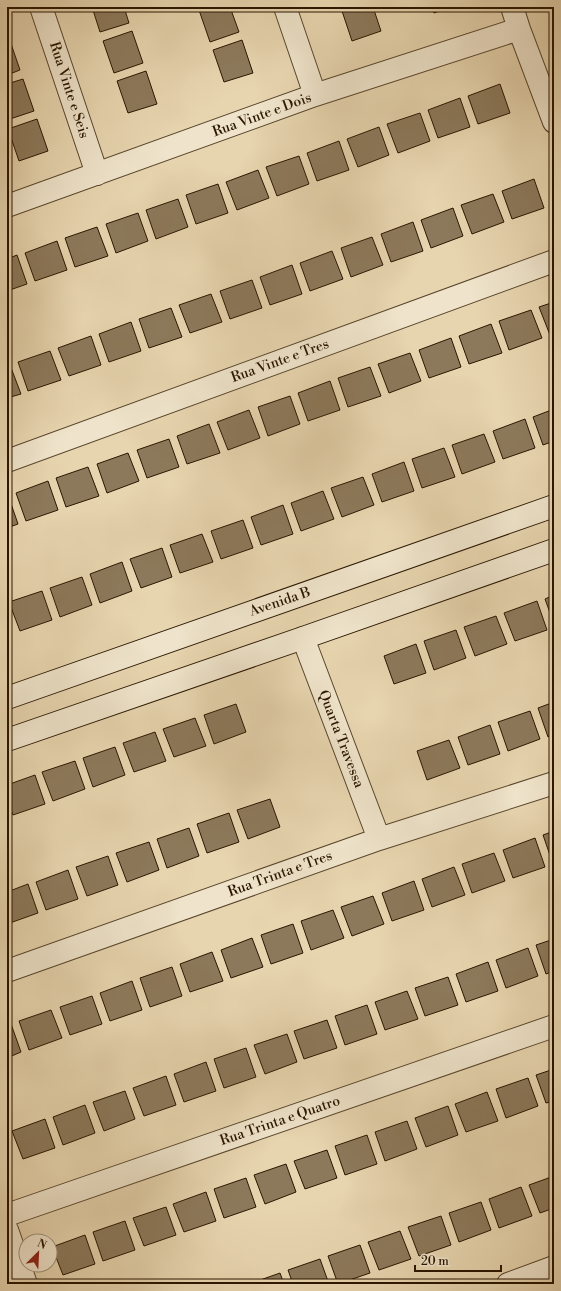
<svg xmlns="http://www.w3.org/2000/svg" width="561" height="1291" viewBox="0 0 561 1291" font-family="'Libre Bodoni',serif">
<rect width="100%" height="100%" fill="#e7d5af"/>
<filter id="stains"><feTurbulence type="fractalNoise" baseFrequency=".005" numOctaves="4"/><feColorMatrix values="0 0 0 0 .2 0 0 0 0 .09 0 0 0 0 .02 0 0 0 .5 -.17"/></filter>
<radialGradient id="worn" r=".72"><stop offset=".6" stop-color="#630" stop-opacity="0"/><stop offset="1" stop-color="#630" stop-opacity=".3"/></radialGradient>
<!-- building -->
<path fill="#8c795b" stroke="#2a1600" d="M 92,7 L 124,7 L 129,23 L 100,32 Z
M 207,7 L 230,7 L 239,32 L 210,42 L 199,10 Z
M 345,7 L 373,7 L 381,31 L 352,41 L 341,8 Z
M 432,7 L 450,7 L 434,13 Z
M 132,31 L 143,63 L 114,73 L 103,41 Z
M 9,38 L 20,70 L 7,75 L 7,39 Z
M 242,40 L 253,73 L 224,82 L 213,50 Z
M 146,71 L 157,104 L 128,113 L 117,81 Z
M 23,79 L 34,111 L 7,120 L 7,84 Z
M 500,84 L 510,113 L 478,124 L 468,96 Z
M 460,98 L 470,127 L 438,138 L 428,110 Z
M 420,113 L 430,141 L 398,153 L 387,124 Z
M 37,119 L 48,151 L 19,161 L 8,129 Z
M 379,127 L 389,155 L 358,167 L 347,139 Z
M 339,141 L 349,170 L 317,181 L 307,153 Z
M 299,156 L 309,184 L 277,196 L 266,167 Z
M 258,170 L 269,198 L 237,210 L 226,182 Z
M 534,179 L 544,208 L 512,219 L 502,191 Z
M 218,184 L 228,213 L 196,224 L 186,195 Z
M 493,194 L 504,222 L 472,234 L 461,205 Z
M 178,199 L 188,227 L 156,239 L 146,210 Z
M 453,208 L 463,236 L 431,248 L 421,220 Z
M 138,213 L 148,241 L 116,253 L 106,224 Z
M 413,222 L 423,251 L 391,262 L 381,234 Z
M 97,227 L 108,256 L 75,267 L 65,238 Z
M 372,237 L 383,265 L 351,277 L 341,248 Z
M 57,241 L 67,270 L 35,281 L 25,253 Z
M 332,251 L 343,279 L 310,291 L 300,263 Z
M 17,255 L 27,284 L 7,291 L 7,259 Z
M 292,265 L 302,294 L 270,305 L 260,277 Z
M 252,280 L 262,308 L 230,319 L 220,291 Z
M 211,294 L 222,322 L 190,333 L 179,305 Z
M 554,302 L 554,334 L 550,335 L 539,307 Z
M 171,308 L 182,337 L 149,348 L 139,319 Z
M 531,310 L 542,338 L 509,350 L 499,321 Z
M 131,322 L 141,351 L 109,362 L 99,334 Z
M 491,324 L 502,353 L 469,364 L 459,336 Z
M 91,336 L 101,365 L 69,376 L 58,348 Z
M 451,338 L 461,367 L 429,378 L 419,350 Z
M 50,351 L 61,380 L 28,391 L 18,362 Z
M 410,353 L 421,381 L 389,393 L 378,364 Z
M 10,365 L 21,394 L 7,398 L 7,366 Z
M 370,367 L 381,396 L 348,407 L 338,378 Z
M 330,381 L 340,410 L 308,421 L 298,393 Z
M 290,396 L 300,424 L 268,436 L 258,407 Z
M 554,409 L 554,441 L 543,445 L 533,417 Z
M 249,410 L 260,438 L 228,450 L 217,422 Z
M 525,419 L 535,448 L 503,459 L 493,431 Z
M 209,424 L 220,453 L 187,464 L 177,436 Z
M 484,434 L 495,462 L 462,474 L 452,445 Z
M 169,439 L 179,467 L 147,478 L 137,450 Z
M 444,448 L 455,477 L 422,488 L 412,459 Z
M 128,453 L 139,481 L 107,493 L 97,464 Z
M 404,462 L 414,491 L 382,502 L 372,474 Z
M 88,467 L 99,496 L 66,507 L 56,478 Z
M 363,477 L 374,505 L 342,517 L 331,488 Z
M 48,481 L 58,510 L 26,521 L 16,493 Z
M 323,491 L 334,519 L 301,531 L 291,503 Z
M 8,495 L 18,524 L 7,528 L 7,496 Z
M 283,505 L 293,534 L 261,545 L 251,517 Z
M 243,520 L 253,548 L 221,559 L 211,531 Z
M 202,534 L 213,562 L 180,573 L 170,545 Z
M 162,548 L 172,577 L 141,588 L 130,559 Z
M 122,562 L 132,591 L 100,603 L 90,574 Z
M 82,577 L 92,605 L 60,617 L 50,588 Z
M 42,591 L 52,620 L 20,631 L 9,602 Z
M 554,595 L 554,624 L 545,599 Z
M 537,601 L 547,630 L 515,641 L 504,613 Z
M 496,616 L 507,644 L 475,656 L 464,627 Z
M 7,621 L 11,634 L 7,635 Z
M 456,630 L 466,658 L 434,670 L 424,641 Z
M 416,644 L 426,673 L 394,684 L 384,656 Z
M 554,702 L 554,735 L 548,737 L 538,708 Z
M 236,704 L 246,732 L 214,744 L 204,715 Z
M 530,711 L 540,739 L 508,751 L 498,722 Z
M 195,718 L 206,746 L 174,757 L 163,729 Z
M 490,725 L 500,754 L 468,765 L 458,737 Z
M 155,732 L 166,761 L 134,772 L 123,743 Z
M 449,740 L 460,768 L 427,780 L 417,751 Z
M 115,747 L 125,775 L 93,787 L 83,758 Z
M 75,761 L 85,789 L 53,801 L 42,772 Z
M 35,775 L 45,804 L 13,815 L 7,799 L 7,785 Z
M 270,799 L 280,827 L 248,839 L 237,810 Z
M 229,813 L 239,842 L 207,853 L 197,824 Z
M 189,828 L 199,856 L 167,868 L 157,839 Z
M 554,831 L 554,863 L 553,864 L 543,835 Z
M 535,838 L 545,867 L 513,878 L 503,850 Z
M 149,842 L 159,870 L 127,882 L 116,853 Z
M 494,853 L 505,881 L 472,893 L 462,864 Z
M 108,856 L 118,885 L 87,896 L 76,867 Z
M 454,867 L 465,895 L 432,907 L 422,879 Z
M 68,870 L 78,899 L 46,910 L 36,882 Z
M 414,881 L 424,910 L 392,921 L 382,893 Z
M 28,884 L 38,913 L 7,924 L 7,892 Z
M 373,896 L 384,924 L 352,936 L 341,907 Z
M 333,910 L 344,938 L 311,950 L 301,921 Z
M 293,924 L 303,953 L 271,964 L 261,935 Z
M 252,938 L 263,967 L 231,978 L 221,950 Z
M 554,939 L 554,971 L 546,974 L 536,945 Z
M 528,948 L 538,976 L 506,988 L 496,960 Z
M 212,952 L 223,981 L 190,992 L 180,964 Z
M 488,962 L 498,991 L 466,1002 L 456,974 Z
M 172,967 L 182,996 L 150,1007 L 140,978 Z
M 448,977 L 458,1005 L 425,1016 L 415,988 Z
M 132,981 L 142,1010 L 110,1021 L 100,993 Z
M 407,991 L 418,1019 L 385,1030 L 375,1002 Z
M 92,996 L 102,1024 L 70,1035 L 60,1007 Z
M 367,1005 L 377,1034 L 345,1045 L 335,1016 Z
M 51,1010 L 62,1038 L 29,1050 L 19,1021 Z
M 327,1020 L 337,1048 L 304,1059 L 294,1031 Z
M 11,1024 L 21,1052 L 7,1058 L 7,1026 Z
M 287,1034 L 297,1062 L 265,1074 L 254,1045 Z
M 246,1048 L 256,1077 L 224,1088 L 214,1059 Z
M 206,1062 L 216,1091 L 184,1102 L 174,1074 Z
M 554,1069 L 554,1101 L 546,1103 L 536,1075 Z
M 166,1076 L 176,1105 L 144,1116 L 133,1088 Z
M 528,1078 L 538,1106 L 506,1118 L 496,1089 Z
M 125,1091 L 135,1119 L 104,1131 L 93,1102 Z
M 487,1092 L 498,1121 L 466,1132 L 455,1104 Z
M 85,1105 L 95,1133 L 63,1145 L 53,1117 Z
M 448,1106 L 458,1135 L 426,1147 L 415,1118 Z
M 45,1119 L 55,1148 L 23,1159 L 12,1131 Z
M 407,1121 L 417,1149 L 385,1161 L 375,1132 Z
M 367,1135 L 377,1164 L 345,1175 L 335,1146 Z
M 327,1150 L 337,1178 L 305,1189 L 294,1161 Z
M 286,1164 L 296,1192 L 265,1204 L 254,1175 Z
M 554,1176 L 554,1208 L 540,1213 L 529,1185 Z
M 246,1178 L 256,1207 L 224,1218 L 214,1189 Z
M 521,1187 L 532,1216 L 499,1228 L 489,1199 Z
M 206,1192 L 216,1221 L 184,1232 L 173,1204 Z
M 481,1202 L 491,1230 L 459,1242 L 449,1213 Z
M 166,1207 L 176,1235 L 144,1246 L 133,1218 Z
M 441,1216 L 451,1245 L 419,1256 L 408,1227 Z
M 125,1221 L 135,1250 L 103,1261 L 93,1232 Z
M 400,1231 L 411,1259 L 379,1270 L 368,1242 Z
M 85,1235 L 95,1264 L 63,1275 L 52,1247 Z
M 360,1245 L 370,1273 L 338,1284 L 328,1256 Z
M 320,1259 L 329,1284 L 293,1284 L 288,1270 Z
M 280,1273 L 284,1284 L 249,1284 Z"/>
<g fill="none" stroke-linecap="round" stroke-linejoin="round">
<defs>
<path id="street" d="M 41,7 L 97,174
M 285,7 L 315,95
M 512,7 L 519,29 L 554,122
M 7,206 L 315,95 L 519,29
M 7,461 L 554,261
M 303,638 L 379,839
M 7,971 L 379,839 L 554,783
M 7,1215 L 554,1026
M 7,1230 L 26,1284
M 508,1284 L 554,1267"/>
<path id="secondary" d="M 7,698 L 554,506
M 7,740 L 303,638 L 554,550"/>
</defs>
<!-- street casing -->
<use href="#street" stroke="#59462c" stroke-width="24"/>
<!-- secondary casing -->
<use href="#secondary" stroke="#2a1600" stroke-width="24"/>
<!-- street -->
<use href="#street" stroke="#efe4cb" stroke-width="22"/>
<!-- secondary -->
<use href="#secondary" stroke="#efe4cb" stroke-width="22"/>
</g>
<g text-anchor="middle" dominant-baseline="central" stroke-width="3.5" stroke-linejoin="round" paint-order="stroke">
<!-- street labels -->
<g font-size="14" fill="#2a1600" stroke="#efe4cb">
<text transform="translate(69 90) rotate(72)">Rua Vinte e Seis</text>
<text transform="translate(262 115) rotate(-20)">Rua Vinte e Dois</text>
<text transform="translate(280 361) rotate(-20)">Rua Vinte e Tres</text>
<text transform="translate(280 602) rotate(-19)">Avenida B</text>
<text transform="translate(341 739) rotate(69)">Quarta Travessa</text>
<text transform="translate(280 874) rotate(-20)">Rua Trinta e Tres</text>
<text transform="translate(280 1121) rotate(-19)">Rua Trinta e Quatro</text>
</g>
</g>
<!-- margin -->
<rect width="561" height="1291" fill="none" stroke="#e7d5af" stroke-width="24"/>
<rect x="8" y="8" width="545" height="1275" fill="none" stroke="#2a1600" stroke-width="2"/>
<rect x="12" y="12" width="537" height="1267" fill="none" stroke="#2a1600"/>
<!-- north arrow -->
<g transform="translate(38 1253) rotate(24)"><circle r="19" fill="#efe4cb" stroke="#a0927a"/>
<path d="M0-3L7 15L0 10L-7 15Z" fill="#8f2418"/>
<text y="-6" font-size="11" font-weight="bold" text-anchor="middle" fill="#2a1600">N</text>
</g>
<!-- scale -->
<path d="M415 1265v6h86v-6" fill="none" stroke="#2a1600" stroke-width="2"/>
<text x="421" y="1265" font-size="12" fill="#2a1600" stroke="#efe4cb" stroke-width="3" paint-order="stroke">20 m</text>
<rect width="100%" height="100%" filter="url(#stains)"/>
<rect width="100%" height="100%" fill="url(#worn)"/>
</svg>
